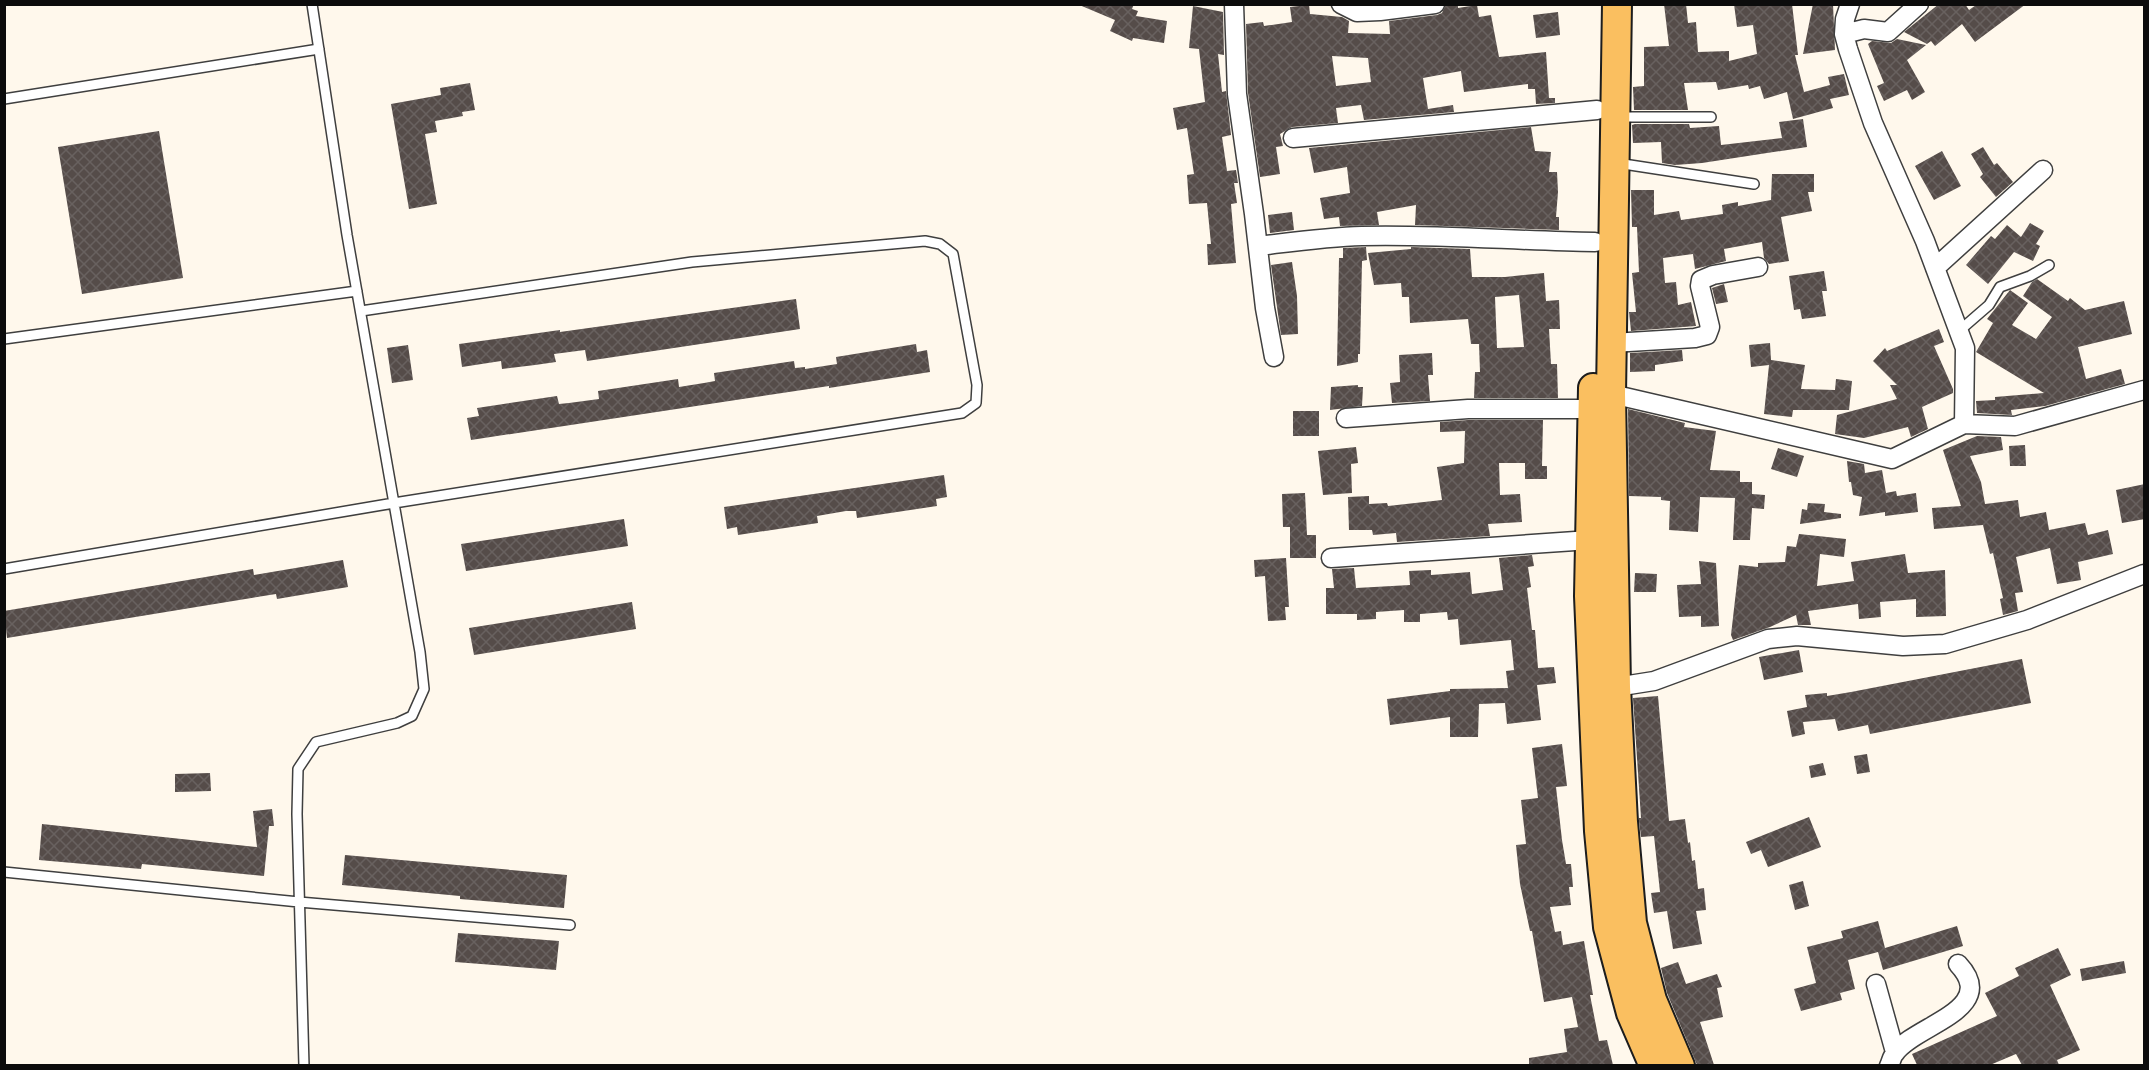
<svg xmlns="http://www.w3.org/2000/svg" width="2149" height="1070" viewBox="0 0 2149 1070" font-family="'Times New Roman',serif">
<defs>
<pattern id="building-cross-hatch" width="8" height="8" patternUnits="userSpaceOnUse" patternTransform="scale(1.5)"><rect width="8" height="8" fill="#554c49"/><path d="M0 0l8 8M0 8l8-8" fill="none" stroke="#68615f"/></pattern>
</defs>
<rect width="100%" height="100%" fill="#fff8ec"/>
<!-- building -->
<path fill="url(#building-cross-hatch)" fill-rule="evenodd" d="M 1077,4 L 1134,4 L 1132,9 L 1138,11 L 1136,16 L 1167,21 L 1164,43 L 1133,38 L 1132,41 L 1110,31 L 1115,20 Z
M 1446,4 L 1458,4 L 1458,8 L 1477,5 L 1479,17 L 1491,15 L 1499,57 L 1546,52 L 1549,98 L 1555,98 L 1555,103 L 1536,104 L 1535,89 L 1528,89 L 1528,84 L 1464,92 L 1461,71 L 1423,78 L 1428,109 L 1453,105 L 1454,112 L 1364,120 L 1361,105 L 1336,108 L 1338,123 L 1292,127 L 1280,134 L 1283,146 L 1276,147 L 1280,174 L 1260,177 L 1248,93 L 1246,24 L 1263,22 L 1264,26 L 1292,22 L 1290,7 L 1309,5 L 1310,14 L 1342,17 L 1349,21 L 1348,33 L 1390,34 L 1389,21 L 1437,15 L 1442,13 ZM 1332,56 L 1368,58 L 1371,82 L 1336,86 Z
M 1664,4 L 1686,4 L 1688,23 L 1696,22 L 1698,52 L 1729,51 L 1729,61 L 1757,54 L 1753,25 L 1737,27 L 1734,4 L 1792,4 L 1798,55 L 1795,55 L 1804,92 L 1830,85 L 1828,77 L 1844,74 L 1849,95 L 1830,99 L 1833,108 L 1793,119 L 1787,92 L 1764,99 L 1760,86 L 1749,89 L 1748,85 L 1718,90 L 1716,82 L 1684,83 L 1688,110 L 1634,110 L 1633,87 L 1644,86 L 1644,47 L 1669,46 Z
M 1813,4 L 1833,4 L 1835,50 L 1803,54 Z
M 1939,4 L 1965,4 L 1969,10 L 1976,5 L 2026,4 L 1975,42 L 1962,24 L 1935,46 L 1931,41 L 1927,44 L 1904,32 Z
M 1193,6 L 1223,12 L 1224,55 L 1218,54 L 1222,92 L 1226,91 L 1231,135 L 1222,137 L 1227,171 L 1236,170 L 1238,183 L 1234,183 L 1237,203 L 1231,204 L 1236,263 L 1208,265 L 1207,244 L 1211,244 L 1207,203 L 1189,204 L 1187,175 L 1194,174 L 1187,128 L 1177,130 L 1173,108 L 1205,102 L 1199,49 L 1189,48 Z
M 1558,12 L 1560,35 L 1536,38 L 1533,15 Z
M 1897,39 L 1926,45 L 1907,60 L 1925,92 L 1912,100 L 1907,90 L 1884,101 L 1877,86 L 1884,83 L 1868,44 L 1872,41 L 1891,43 Z
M 470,83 L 475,110 L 462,112 L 463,116 L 435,121 L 437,132 L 425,134 L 437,204 L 409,209 L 391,104 L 441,95 L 440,88 Z
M 1803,119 L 1807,147 L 1702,163 L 1675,165 L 1662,163 L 1661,142 L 1633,143 L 1632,125 L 1635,124 L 1689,124 L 1690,128 L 1719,126 L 1721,145 L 1782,138 L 1779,122 Z
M 1531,127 L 1535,151 L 1551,152 L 1549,172 L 1557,172 L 1558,192 L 1556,217 L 1559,217 L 1559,230 L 1415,225 L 1416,205 L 1377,212 L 1379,225 L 1340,226 L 1339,217 L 1324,219 L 1320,198 L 1350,193 L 1347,167 L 1314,173 L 1309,148 Z
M 159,131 L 183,278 L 82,294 L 58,147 Z
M 1983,147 L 1994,165 L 1997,163 L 2013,182 L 1996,197 L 1980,177 L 1983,174 L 1971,154 Z
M 1942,151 L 1961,186 L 1934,200 L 1915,166 Z
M 1772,174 L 1814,174 L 1814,192 L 1808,192 L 1812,211 L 1781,217 L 1789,261 L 1769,264 L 1764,258 L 1762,242 L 1724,249 L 1726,261 L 1695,269 L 1693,254 L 1663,258 L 1665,283 L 1676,282 L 1678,305 L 1691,302 L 1696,326 L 1631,331 L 1629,312 L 1636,312 L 1632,273 L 1639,272 L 1637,227 L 1632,227 L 1631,190 L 1654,190 L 1654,215 L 1679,211 L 1681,220 L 1723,214 L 1722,205 L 1738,202 L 1738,206 L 1771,200 Z
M 1292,212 L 1294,230 L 1270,233 L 1268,215 Z
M 2030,223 L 2044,231 L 2036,244 L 2040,246 L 2033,261 L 2014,252 L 1988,284 L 1966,265 L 1991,236 L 1995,239 L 2007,225 L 2021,237 Z
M 1366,247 L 1367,260 L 1362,261 L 1360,354 L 1358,354 L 1358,362 L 1337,366 L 1339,258 L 1343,258 L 1343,248 Z
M 1411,247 L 1470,249 L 1472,277 L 1505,277 L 1544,273 L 1546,301 L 1559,300 L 1560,329 L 1549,329 L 1551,364 L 1557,364 L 1558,398 L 1474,398 L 1475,372 L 1480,372 L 1479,344 L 1471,344 L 1468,319 L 1410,323 L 1409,297 L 1402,297 L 1401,283 L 1374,285 L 1368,253 L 1411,249 ZM 1519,295 L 1524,347 L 1497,348 L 1495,297 Z
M 1292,262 L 1297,296 L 1298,334 L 1281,335 L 1271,265 Z
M 1824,271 L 1827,291 L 1822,291 L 1826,316 L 1802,319 L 1800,309 L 1794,310 L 1789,276 Z
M 2037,279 L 2068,301 L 2070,298 L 2085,310 L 2124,301 L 2132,334 L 2078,347 L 2086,379 L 2121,369 L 2125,384 L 2045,406 L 2011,410 L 2012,415 L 1977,413 L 1976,401 L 1995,400 L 1995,397 L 2044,393 L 1976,352 L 1993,323 L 1987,319 L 2010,290 L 2028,303 L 2012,325 L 2036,339 L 2052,317 L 2023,296 L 2032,282 Z
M 1724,284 L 1728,302 L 1716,304 L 1712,288 Z
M 796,299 L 800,329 L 587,361 L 585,350 L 554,354 L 556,362 L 535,365 L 502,369 L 501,361 L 462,367 L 459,344 L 560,330 L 560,332 Z
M 1939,329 L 1944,342 L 1934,346 L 1953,389 L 1953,393 L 1922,407 L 1928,429 L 1911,437 L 1908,427 L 1864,438 L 1835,434 L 1837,415 L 1897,399 L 1890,385 L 1897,385 L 1873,361 L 1885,348 L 1887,351 Z
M 1770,343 L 1771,360 L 1805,365 L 1801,389 L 1835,390 L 1836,379 L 1852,381 L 1849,410 L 1793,410 L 1792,417 L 1764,414 L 1769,365 L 1751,367 L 1749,345 Z
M 916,344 L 917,352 L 927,350 L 930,372 L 829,388 L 829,386 L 471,440 L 467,418 L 479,416 L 477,408 L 557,396 L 559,404 L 569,403 L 599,399 L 598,391 L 678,379 L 679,387 L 704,383 L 715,381 L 714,373 L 794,361 L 795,368 L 805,367 L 805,369 L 837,364 L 836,357 Z
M 408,345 L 413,380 L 392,383 L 387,348 Z
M 1682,350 L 1683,361 L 1655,365 L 1655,371 L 1630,372 L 1630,353 Z
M 1432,353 L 1433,375 L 1428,375 L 1430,401 L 1392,403 L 1390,383 L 1400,382 L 1399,355 Z
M 1358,385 L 1358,387 L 1363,387 L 1362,406 L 1330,410 L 1331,387 Z
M 1628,409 L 1685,423 L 1684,427 L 1716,431 L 1710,470 L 1740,471 L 1740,482 L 1752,482 L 1752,494 L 1765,495 L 1764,509 L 1752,508 L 1750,540 L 1733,540 L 1735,498 L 1700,497 L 1698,532 L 1669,530 L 1670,501 L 1661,500 L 1661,497 L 1629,496 Z
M 1293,411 L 1319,411 L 1319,436 L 1293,436 Z
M 1468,420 L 1543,420 L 1542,466 L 1547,466 L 1547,479 L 1525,479 L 1525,463 L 1499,463 L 1500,495 L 1520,494 L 1522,522 L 1488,524 L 1490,536 L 1397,542 L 1396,533 L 1373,535 L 1372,530 L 1349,530 L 1348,497 L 1369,496 L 1369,504 L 1387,503 L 1388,506 L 1442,500 L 1437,467 L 1464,463 L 1465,431 L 1440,432 L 1440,422 Z
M 1977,436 L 2001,437 L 2003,450 L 1970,456 L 1981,482 L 1985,504 L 2018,500 L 2020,517 L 2046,512 L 2049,530 L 2085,523 L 2088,535 L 2108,530 L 2113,554 L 2078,562 L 2081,580 L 2057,584 L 2050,548 L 2016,557 L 2023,592 L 2015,593 L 2018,611 L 2003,615 L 2000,599 L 2003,598 L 1993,553 L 1990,554 L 1983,525 L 1934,529 L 1932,508 L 1961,506 L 1943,450 Z
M 2025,445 L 2026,466 L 2010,466 L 2009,446 Z
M 1356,447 L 1358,463 L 1351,464 L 1352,493 L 1323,495 L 1318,451 Z
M 1778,448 L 1804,456 L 1797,477 L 1771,469 Z
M 1847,461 L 1864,464 L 1865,473 L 1882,470 L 1886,493 L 1896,491 L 1897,496 L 1916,493 L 1918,512 L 1885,516 L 1885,512 L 1859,516 L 1862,497 L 1853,495 L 1851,482 L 1849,482 Z
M 944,475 L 947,497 L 936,499 L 937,506 L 857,518 L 856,511 L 846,511 L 817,516 L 818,523 L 738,535 L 737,527 L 727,529 L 724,507 Z
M 2145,484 L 2145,519 L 2122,523 L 2116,490 Z
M 1305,493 L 1307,535 L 1316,535 L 1316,558 L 1290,558 L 1290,527 L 1283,527 L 1282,494 Z
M 1808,503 L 1825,504 L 1824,512 L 1841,514 L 1841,518 L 1800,524 L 1802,509 L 1807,510 Z
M 624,519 L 628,546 L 466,571 L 461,544 Z
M 1799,534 L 1846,539 L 1844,557 L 1820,554 L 1817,586 L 1854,581 L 1851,562 L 1905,554 L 1908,573 L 1945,570 L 1946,616 L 1916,617 L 1916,599 L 1880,602 L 1881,617 L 1859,619 L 1858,604 L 1808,611 L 1811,625 L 1798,625 L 1796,615 L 1770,627 L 1733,640 L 1731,635 L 1739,565 L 1758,567 L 1758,563 L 1785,562 L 1787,546 L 1796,547 Z
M 1532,555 L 1534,566 L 1528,567 L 1531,587 L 1527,588 L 1532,630 L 1535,630 L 1538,668 L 1554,667 L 1556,683 L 1537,685 L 1541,720 L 1507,724 L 1505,703 L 1479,704 L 1478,737 L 1450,737 L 1450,717 L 1390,725 L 1387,699 L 1450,691 L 1450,689 L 1508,688 L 1506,671 L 1514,670 L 1511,640 L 1460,645 L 1458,619 L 1448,620 L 1447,612 L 1420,614 L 1420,622 L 1404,622 L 1404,610 L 1376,612 L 1376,619 L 1357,620 L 1357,614 L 1326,614 L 1326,588 L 1334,588 L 1332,569 L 1354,568 L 1356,588 L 1410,585 L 1409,571 L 1431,570 L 1431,575 L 1470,572 L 1472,594 L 1503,590 L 1499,558 Z
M 1286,558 L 1289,607 L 1285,607 L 1286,620 L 1268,621 L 1265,576 L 1255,577 L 1254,560 Z
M 343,560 L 348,587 L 277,599 L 276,594 L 7,638 L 4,611 L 253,569 L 254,575 Z
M 1699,561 L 1716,563 L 1719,626 L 1701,627 L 1701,616 L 1679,617 L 1677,585 L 1701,584 Z
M 1635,573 L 1657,574 L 1656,592 L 1634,592 Z
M 632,602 L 636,629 L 474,655 L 469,628 Z
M 1799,650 L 1803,672 L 1764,680 L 1759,657 Z
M 2022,659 L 2031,703 L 1870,734 L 1868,725 L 1838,731 L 1835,719 L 1803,722 L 1805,734 L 1792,737 L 1787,711 L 1807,707 L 1805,695 L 1827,693 L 1827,696 L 1851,692 Z
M 1658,696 L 1669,821 L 1685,819 L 1688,843 L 1690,842 L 1692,861 L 1695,860 L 1698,889 L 1704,888 L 1706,910 L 1696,911 L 1702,944 L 1673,949 L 1667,911 L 1654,913 L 1651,893 L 1660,892 L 1654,836 L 1641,837 L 1639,821 L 1639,818 L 1641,818 L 1633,698 Z
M 1562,744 L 1567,786 L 1556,787 L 1562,840 L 1566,864 L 1571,864 L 1573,887 L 1569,887 L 1571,905 L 1550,907 L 1555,932 L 1561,931 L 1563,945 L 1584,941 L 1593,995 L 1590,995 L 1599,1041 L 1607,1040 L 1613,1065 L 1529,1065 L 1529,1058 L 1567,1052 L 1564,1029 L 1578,1027 L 1572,997 L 1544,1002 L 1532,931 L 1530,931 L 1520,884 L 1516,845 L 1526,844 L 1521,800 L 1538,798 L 1532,748 Z
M 1867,754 L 1870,772 L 1857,774 L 1854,756 Z
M 1823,763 L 1826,775 L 1811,778 L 1809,766 Z
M 210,773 L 211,791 L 175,792 L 175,774 Z
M 272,809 L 274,826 L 269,826 L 264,876 L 142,864 L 141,869 L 39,860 L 42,824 L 257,847 L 253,811 Z
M 1809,817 L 1821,847 L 1768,867 L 1761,850 L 1751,854 L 1746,842 Z
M 345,855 L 567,875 L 564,908 L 460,899 L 460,896 L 342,885 Z
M 1803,881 L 1809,906 L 1795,910 L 1789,885 Z
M 1878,921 L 1885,948 L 1957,926 L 1963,946 L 1883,970 L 1878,952 L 1848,960 L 1855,989 L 1840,993 L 1842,1000 L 1801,1011 L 1794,989 L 1816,983 L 1807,947 L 1843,938 L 1841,931 Z
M 458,933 L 559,941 L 556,970 L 455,962 Z
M 2058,948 L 2071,975 L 2050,985 L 2080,1050 L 2057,1060 L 2059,1065 L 2022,1065 L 2016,1054 L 1990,1065 L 1917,1065 L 1912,1054 L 1997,1016 L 1985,993 L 2019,976 L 2015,968 Z
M 2124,961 L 2126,973 L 2082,981 L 2080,969 Z
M 1678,962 L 1686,984 L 1717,974 L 1722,987 L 1717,988 L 1723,1017 L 1700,1022 L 1714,1065 L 1697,1065 L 1667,993 L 1661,968 Z"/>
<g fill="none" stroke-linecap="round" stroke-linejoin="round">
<defs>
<path id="lane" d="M 4,99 L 319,49
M 1618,117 L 1711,117
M 1617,163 L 1754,184
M 1959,331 L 1989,305 L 2000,287 L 2030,276 L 2049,265
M 4,339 L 357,291
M 4,569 L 394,503 L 962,413 L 976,403 L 977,385 L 953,254 L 940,244 L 925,241 L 692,262 L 361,311
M 4,872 L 299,902 L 570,925
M 304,1066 L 297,814 L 298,769 L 316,742 L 397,723 L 412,716 L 424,689 L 420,652 L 347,235 L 312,4"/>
<path id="street" d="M 1234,4 L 1237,94 L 1254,214 L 1265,308 L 1274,357
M 1341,4 L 1357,12 L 1380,11 L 1435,4
M 1850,4 L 1845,19 L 1844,34 L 1848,49 L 1873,123 L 1925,241 L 1965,348 L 1964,424
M 1844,34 L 1864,29 L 1888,32 L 1919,4
M 1293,138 L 1597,110
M 1258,246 C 1292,242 1328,237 1362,236 C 1440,234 1517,241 1595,242
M 1935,268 L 2043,170
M 1612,343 L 1695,338 L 1707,335 L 1710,327 L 1700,286 L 1701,280 L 1713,275 L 1758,267
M 1603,392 L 1892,459 L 1964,424 L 2015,426 L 2144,390
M 1346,418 L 1468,409 L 1592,409
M 1331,558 L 1590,540
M 1616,687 L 1654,681 L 1768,639 L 1797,636 L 1903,646 L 1945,644 L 2027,620 L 2144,574
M 1876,984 L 1895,1052
M 1889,1066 C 1891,1062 1892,1056 1895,1053 C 1914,1025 2001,1010 1958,964"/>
<path id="primary" d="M 1617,4 L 1611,394 L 1616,687 L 1623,822 L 1632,923 L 1652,1000 L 1680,1066
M 1593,388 L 1589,596 L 1599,831 L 1608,927 L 1631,1013 L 1654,1066"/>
</defs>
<!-- lane casing -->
<use href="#lane" stroke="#3f3f3f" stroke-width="12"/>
<!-- street casing -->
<use href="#street" stroke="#3f3f3f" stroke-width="21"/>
<!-- primary casing -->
<use href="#primary" stroke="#1d1d1d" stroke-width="32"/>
<!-- lane -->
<use href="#lane" stroke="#fff" stroke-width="9"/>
<!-- street -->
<use href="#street" stroke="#fff" stroke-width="18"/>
<!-- primary -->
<use href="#primary" stroke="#fabf60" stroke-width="28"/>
</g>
<!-- border -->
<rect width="2149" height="1070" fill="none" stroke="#0c0c0c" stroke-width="12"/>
</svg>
